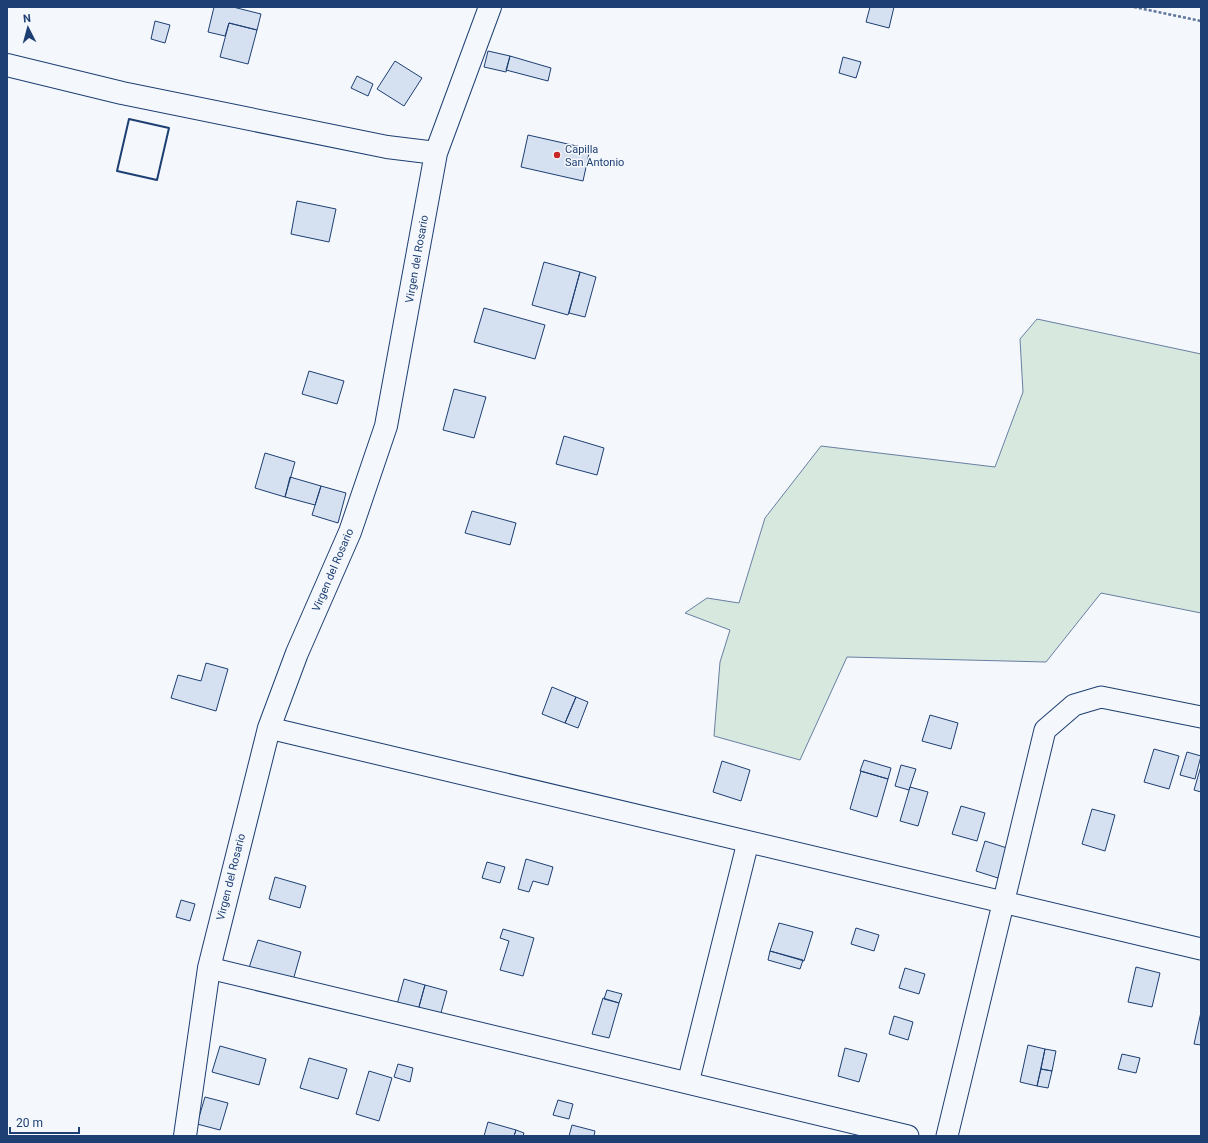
<svg xmlns="http://www.w3.org/2000/svg" width="1208" height="1143" viewBox="0 0 1208 1143" font-family="Roboto,sans-serif">
<rect width="100%" height="100%" fill="#f4f7fb"/>
<!-- green -->
<path fill="#d7e8df" stroke="#687fa3" d="M 1037,319 L 1201,354 L 1201,613 L 1101,593 L 1046,662 L 847,657 L 800,760 L 714,736 L 720,662 L 730,630 L 685,613 L 707,598 L 739,603 L 765,518 L 821,446 L 995,467 L 1023,392 L 1020,339 Z"/>
<!-- building -->
<path fill="#d5e0f0" stroke="#1d3f73" d="M 214,7 L 233,7 L 261,14 L 257,30 L 229,23 L 225,36 L 208,32 Z
M 870,7 L 894,7 L 889,28 L 866,22 Z
M 155,21 L 170,25 L 165,43 L 151,39 Z
M 229,23 L 257,30 L 248,64 L 220,57 Z
M 488,51 L 510,56 L 506,72 L 484,67 Z
M 510,56 L 551,68 L 548,81 L 506,70 Z
M 843,57 L 861,62 L 856,78 L 839,73 Z
M 395,61 L 422,78 L 404,106 L 377,89 Z
M 357,76 L 373,84 L 368,96 L 351,88 Z
M 528,135 L 590,149 L 583,181 L 521,167 Z
M 297,201 L 336,209 L 329,242 L 291,234 Z
M 544,262 L 580,272 L 568,315 L 532,305 Z
M 580,272 L 596,277 L 585,317 L 569,313 Z
M 484,308 L 545,325 L 535,359 L 474,342 Z
M 309,371 L 344,381 L 337,404 L 302,394 Z
M 454,389 L 486,397 L 474,438 L 443,430 Z
M 564,436 L 604,448 L 597,475 L 556,464 Z
M 265,453 L 295,462 L 285,497 L 255,488 Z
M 290,477 L 321,486 L 315,505 L 285,497 Z
M 321,486 L 346,493 L 338,523 L 312,515 Z
M 472,511 L 516,523 L 510,545 L 465,533 Z
M 206,663 L 228,669 L 216,711 L 171,698 L 178,675 L 201,681 Z
M 552,687 L 576,697 L 565,723 L 542,714 Z
M 576,697 L 588,702 L 578,728 L 565,723 Z
M 930,715 L 958,723 L 951,749 L 922,741 Z
M 1154,749 L 1179,756 L 1169,789 L 1144,782 Z
M 1187,752 L 1201,756 L 1195,779 L 1180,775 Z
M 864,760 L 891,768 L 888,779 L 860,771 Z
M 722,761 L 750,770 L 741,801 L 713,792 Z
M 901,765 L 916,769 L 909,790 L 895,786 Z
M 1201,766 L 1201,792 L 1194,790 Z
M 861,771 L 888,779 L 877,817 L 850,809 Z
M 910,787 L 928,792 L 918,826 L 900,821 Z
M 961,806 L 985,813 L 977,841 L 952,834 Z
M 1092,809 L 1115,815 L 1105,851 L 1082,844 Z
M 985,841 L 1007,848 L 998,878 L 976,871 Z
M 526,859 L 553,867 L 548,885 L 533,881 L 529,892 L 518,889 Z
M 487,862 L 505,867 L 500,883 L 482,878 Z
M 275,877 L 306,886 L 300,908 L 269,899 Z
M 181,900 L 195,904 L 190,921 L 176,917 Z
M 779,923 L 813,932 L 804,961 L 770,951 Z
M 856,928 L 879,935 L 874,951 L 851,944 Z
M 503,929 L 534,938 L 523,976 L 500,970 L 509,941 L 500,938 Z
M 258,940 L 301,952 L 292,984 L 248,971 Z
M 770,951 L 803,960 L 800,969 L 768,960 Z
M 1136,967 L 1160,973 L 1152,1007 L 1128,1002 Z
M 905,968 L 925,974 L 919,994 L 899,988 Z
M 404,979 L 425,985 L 417,1014 L 396,1008 Z
M 425,985 L 447,991 L 439,1020 L 417,1014 Z
M 607,990 L 622,994 L 619,1003 L 604,999 Z
M 603,998 L 619,1003 L 609,1038 L 592,1034 Z
M 1201,1012 L 1201,1045 L 1194,1044 Z
M 894,1016 L 913,1022 L 908,1040 L 889,1034 Z
M 1028,1045 L 1045,1049 L 1037,1086 L 1020,1082 Z
M 220,1046 L 266,1059 L 259,1085 L 212,1072 Z
M 845,1048 L 867,1054 L 859,1082 L 838,1076 Z
M 1045,1049 L 1056,1051 L 1052,1071 L 1041,1069 Z
M 1122,1054 L 1140,1058 L 1136,1073 L 1118,1069 Z
M 309,1058 L 347,1069 L 338,1099 L 300,1088 Z
M 398,1064 L 413,1068 L 410,1082 L 394,1077 Z
M 1041,1069 L 1052,1071 L 1048,1088 L 1037,1086 Z
M 369,1071 L 392,1078 L 379,1121 L 356,1114 Z
M 205,1097 L 228,1103 L 220,1130 L 197,1124 Z
M 558,1100 L 573,1104 L 569,1119 L 553,1115 Z
M 488,1122 L 516,1130 L 514,1136 L 484,1136 Z
M 572,1125 L 595,1131 L 594,1136 L 569,1136 Z
M 516,1130 L 524,1133 L 523,1136 L 514,1136 Z"/>
<g fill="none" stroke-linecap="round" stroke-linejoin="round">
<defs>
<path id="minor" d="M 269,728 L 1201,949
M 209,968 L 908,1136
M 688,1083 L 748,842
M 947,1136 L 1045,730 L 1074,705 L 1101,697 L 1201,717"/>
<path id="tertiary" d="M 7,65 L 122,93 L 387,147 L 436,153
M 185,1136 L 209,968 L 269,728 L 297,653 L 350,532 L 386,426 L 436,153 L 490,7"/>
</defs>
<!-- minor casing -->
<use href="#minor" stroke="#1d3f73" stroke-width="23"/>
<!-- tertiary casing -->
<use href="#tertiary" stroke="#1d3f73" stroke-width="24"/>
<!-- path -->
<path stroke="#5e769c" stroke-width="2.5" stroke-dasharray="3 2" stroke-linecap="butt" d="M 1134,7 L 1201,21"/>
<!-- minor -->
<use href="#minor" stroke="#f4f7fb" stroke-width="21"/>
<!-- tertiary -->
<use href="#tertiary" stroke="#f4f7fb" stroke-width="22"/>
<!-- wall -->
<path stroke="#1d3f73" stroke-width="2" d="M 129,119 L 169,128 L 157,180 L 117,171 Z"/>
</g>
<!-- markers -->
<circle fill="#c62828" stroke="#f4f7fb" stroke-width="1.5" cx="557" cy="155" r="4"/>
<g text-anchor="middle" dominant-baseline="central" stroke-width="3" stroke-linejoin="round" paint-order="stroke">
<!-- poi labels -->
<g font-size="11" fill="#1d3f73" stroke="#f4f7fb" text-anchor="start">
<text x="565" y="149">Capilla<tspan x="565" dy="13">San Antonio</tspan></text>
</g>
<!-- street labels -->
<g font-size="11" fill="#1d3f73" stroke="#f4f7fb">
<text transform="translate(417 259) rotate(-80)">Virgen del Rosario</text>
<text transform="translate(333 570) rotate(-67)">Virgen del Rosario</text>
<text transform="translate(231 877) rotate(-76)">Virgen del Rosario</text>
</g>
</g>
<!-- border -->
<rect width="1208" height="1143" fill="none" stroke="#1d3f73" stroke-width="16"/>
<!-- north arrow -->
<g transform="translate(28 28) rotate(354)" stroke="#f4f7fb" stroke-width="3" paint-order="stroke">
<path d="M0-3L7 15L0 10L-7 15Z" fill="#1d3f73"/>
<text y="-6" font-size="11" font-weight="bold" text-anchor="middle" fill="#1d3f73">N</text>
</g>
<!-- scale -->
<path d="M10 1127v6h69v-6" fill="none" stroke="#1d3f73" stroke-width="2"/>
<text x="16" y="1127" font-size="12" fill="#1d3f73" stroke="#f4f7fb" stroke-width="3" paint-order="stroke">20 m</text>
</svg>
